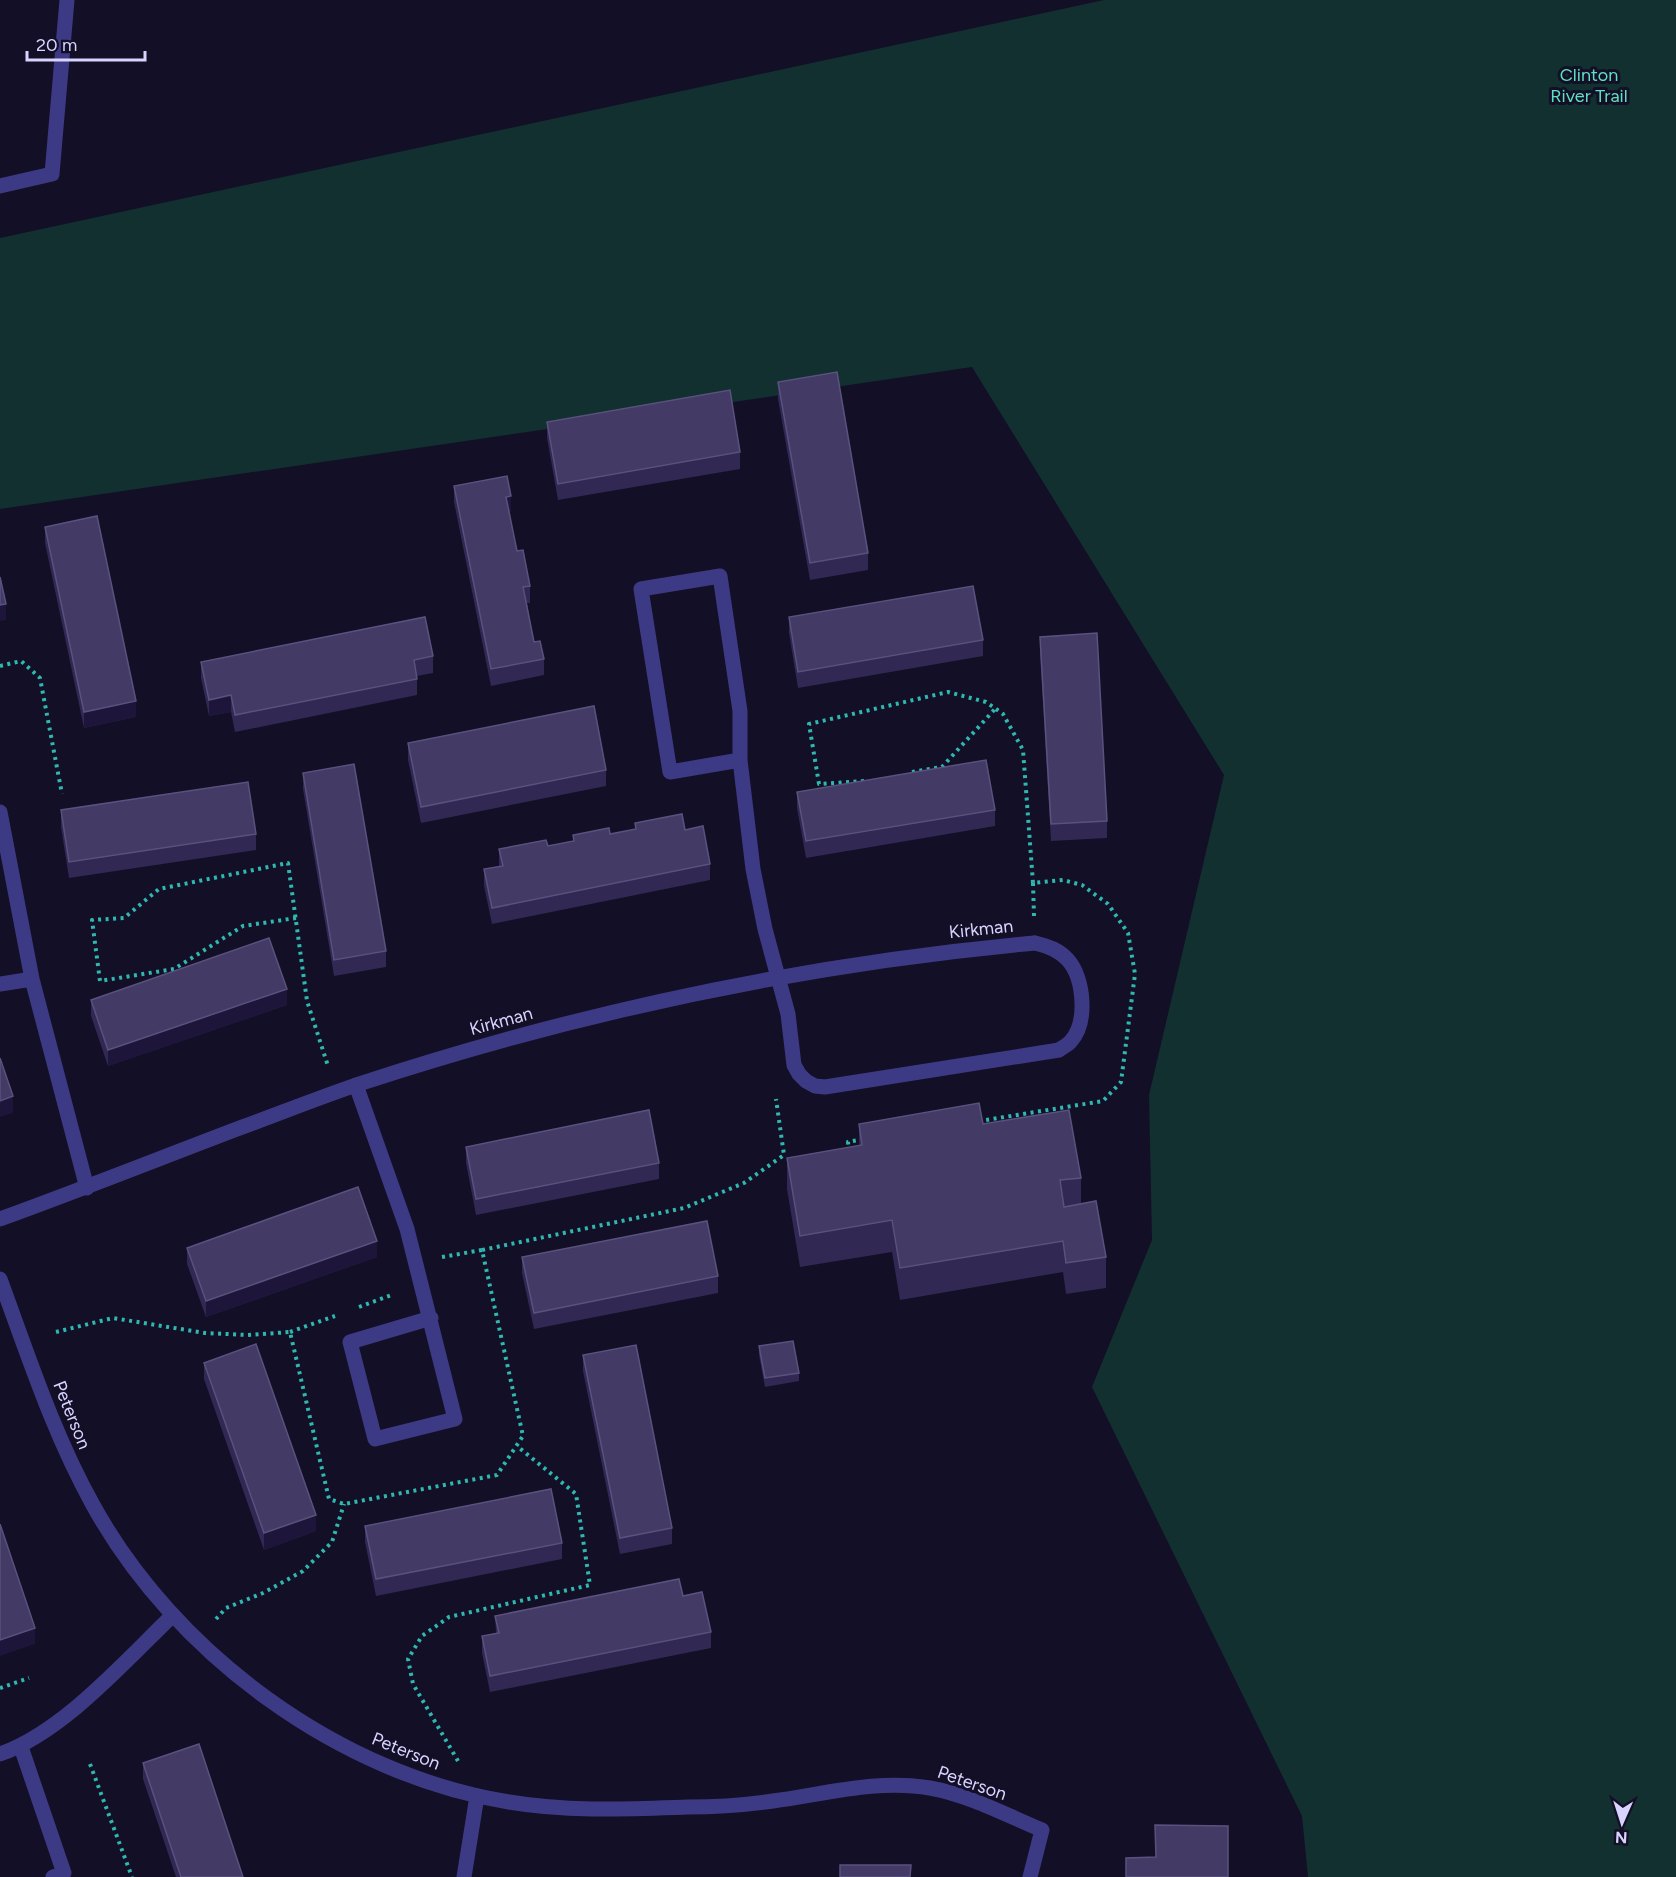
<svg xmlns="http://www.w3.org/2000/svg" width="1676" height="1877" viewBox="0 0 1676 1877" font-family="Figtree,sans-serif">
<rect width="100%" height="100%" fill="#130f26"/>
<!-- green -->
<path fill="#12302f" d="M 1104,0 L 1676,0 L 1676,1877 L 1308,1877 L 1302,1816 L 1092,1387 L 1152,1240 L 1149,1095 L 1224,775 L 972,367 L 0,509 L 0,238 Z"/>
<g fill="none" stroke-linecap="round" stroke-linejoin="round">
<!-- path -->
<path stroke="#2fb8b0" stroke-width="4" stroke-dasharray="3 4.5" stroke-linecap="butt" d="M 0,666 L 21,661 L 40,678 L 62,794
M 912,772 L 942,767 L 995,709
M 864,781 L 819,784 L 809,724 L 948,692 L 986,702 L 1003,714 L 1023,750 L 1033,883 L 1063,880 L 1082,885 L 1108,904 L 1128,933 L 1135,974 L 1121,1082 L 1103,1101 L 980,1121
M 1033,883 L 1034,916
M 296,918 L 243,926 L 174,969 L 100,981 L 92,920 L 124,918 L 159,889 L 288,863 L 307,1001 L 328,1066
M 849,1152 L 848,1142 L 863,1139
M 442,1257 L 482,1250
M 359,1307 L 394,1294
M 56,1332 L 113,1318 L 205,1333 L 248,1335 L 290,1332 L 329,1499 L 344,1504 L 497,1475 L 523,1436 L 482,1250 L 684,1208 L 744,1183 L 784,1155 L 776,1099
M 290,1332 L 335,1316
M 216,1619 L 226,1608 L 263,1593 L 303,1571 L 332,1542 L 344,1504
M 0,1688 L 29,1678
M 458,1761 L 413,1684 L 408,1659 L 422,1636 L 449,1617 L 590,1585 L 576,1494 L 517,1446
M 90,1764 L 132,1877"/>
<!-- service -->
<path stroke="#3d3a85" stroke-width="15" d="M 0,186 L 52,174 L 67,0
M 740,760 L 670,772 L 641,589 L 720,576 L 740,711 L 740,760 L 753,869 L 765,929 L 788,1014 L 794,1065 L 799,1074 L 806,1081 L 815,1086 L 825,1087 L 1059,1050 C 1063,1047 1068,1045 1071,1041 C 1088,1022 1084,978 1068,960 C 1059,950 1048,946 1035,943
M 0,812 L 32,979 L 87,1188
M 0,984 L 32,979
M 356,1085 L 407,1229 L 455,1419 L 375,1439 L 350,1342 L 431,1318
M 21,1747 L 64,1873 L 53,1877
M 0,1754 C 63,1732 124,1662 173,1615
M 464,1877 L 477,1796"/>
<!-- minor -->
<path stroke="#3d3a85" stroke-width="15" d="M 0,1219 C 80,1190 158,1159 237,1129 C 278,1114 318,1098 359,1084 C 578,1012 805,964 1035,943
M 0,1279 C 28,1355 53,1433 93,1505 C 175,1654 340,1775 509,1802 C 568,1812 628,1809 688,1807 C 716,1807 745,1805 773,1801 C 826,1794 877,1779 930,1788 C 969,1795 1006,1815 1042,1830 L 1030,1877"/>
</g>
<!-- wall -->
<path fill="#312854" d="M 778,382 L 868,553 L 868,570 L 810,580 L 778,399 Z
M 547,422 L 740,452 L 740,469 L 558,500 L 547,438 Z
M 454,486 L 511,512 L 509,512 L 517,551 L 530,586 L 530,603 L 527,603 L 534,642 L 544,659 L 544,675 L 491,686 L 454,502 Z
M 45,527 L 136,717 L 84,728 L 45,543 Z
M 789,617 L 983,640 L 983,656 L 798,688 L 789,633 Z
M 1040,637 L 1107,821 L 1107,838 L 1051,841 L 1040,653 Z
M 433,656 L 433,673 L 417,676 L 417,695 L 235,732 L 231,712 L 209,716 L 201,678 L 201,662 Z
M 408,743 L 606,770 L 606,786 L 421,823 L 408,760 Z
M 303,773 L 386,951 L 386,967 L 334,976 L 303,789 Z
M 797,792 L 995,810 L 995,826 L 806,858 L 797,808 Z
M 61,810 L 256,834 L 256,850 L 69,878 L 61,827 Z
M 635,823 L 685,830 L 710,864 L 710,880 L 492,924 L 484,886 L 484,869 L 499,866 L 499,849 L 548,846 L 573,841 L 573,835 L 610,834 L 635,829 Z
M 91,1000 L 287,1005 L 108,1066 L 91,1016 Z
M 859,1124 L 983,1124 L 1081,1178 L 1081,1204 L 1106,1257 L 1106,1288 L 1066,1294 L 1063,1272 L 900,1300 L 892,1252 L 800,1267 L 787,1189 L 787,1158 L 859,1146 Z
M 466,1147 L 659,1163 L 659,1179 L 476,1215 L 466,1163 Z
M 187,1248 L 377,1257 L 206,1317 L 187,1264 Z
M 522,1257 L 718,1276 L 718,1293 L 534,1329 L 522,1273 Z
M 759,1346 L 799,1373 L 799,1381 L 765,1387 L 759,1355 Z
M 583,1355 L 672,1528 L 672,1544 L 620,1554 L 583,1371 Z
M 204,1363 L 316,1531 L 264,1550 L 204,1379 Z
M 365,1526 L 562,1543 L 562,1559 L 376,1596 L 365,1542 Z
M 683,1596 L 711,1632 L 711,1648 L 490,1692 L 482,1653 L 482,1636 L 496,1633 L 495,1616 Z
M 143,1763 L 243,1877 L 176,1877 L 143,1779 Z"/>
<!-- shaded-wall -->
<path fill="#1d163a" d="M 511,496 L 511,512 L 506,513 L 506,497 Z
M 6,604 L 6,620 L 0,621 L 0,605 Z
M 231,695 L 231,712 L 209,716 L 209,700 Z
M 136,701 L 136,717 L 84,728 L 84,712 Z
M 287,989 L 287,1005 L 108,1066 L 108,1050 Z
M 13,1096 L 13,1113 L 0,1117 L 0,1101 Z
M 377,1241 L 377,1257 L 206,1317 L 206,1301 Z
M 316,1515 L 316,1531 L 264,1550 L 264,1533 Z
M 35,1628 L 35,1644 L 0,1656 L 0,1640 Z"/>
<!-- building -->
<path fill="#433a66" stroke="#5a527e" stroke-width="1.5" d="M 837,372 L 868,553 L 810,563 L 778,382 Z
M 730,390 L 740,452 L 558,484 L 547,422 Z
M 507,476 L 511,496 L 506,497 L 517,551 L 523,550 L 530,586 L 523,587 L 534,642 L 540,641 L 544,659 L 491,669 L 454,486 Z
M 97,516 L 136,701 L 84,712 L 45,527 Z
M 0,577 L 6,604 L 0,605 Z
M 973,586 L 983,640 L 798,672 L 789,617 Z
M 425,617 L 433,656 L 414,660 L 417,679 L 235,715 L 231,695 L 209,700 L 201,662 Z
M 1097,633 L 1107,821 L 1051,824 L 1040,637 Z
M 594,706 L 606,770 L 421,807 L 408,743 Z
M 986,760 L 995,810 L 806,841 L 797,792 Z
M 354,764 L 386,951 L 334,960 L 303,773 Z
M 248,782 L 256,834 L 69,862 L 61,810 Z
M 682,814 L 685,830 L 703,826 L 710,864 L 492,908 L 484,869 L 503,866 L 499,849 L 546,840 L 548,846 L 574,841 L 573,835 L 609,828 L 610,834 L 636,829 L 635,823 Z
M 269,938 L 287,989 L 108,1050 L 91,1000 Z
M 0,1058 L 13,1096 L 0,1101 Z
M 979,1103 L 983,1124 L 1069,1110 L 1081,1178 L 1060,1180 L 1064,1207 L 1096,1201 L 1106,1257 L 1066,1263 L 1063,1241 L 900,1268 L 892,1220 L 800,1236 L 787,1158 L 862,1145 L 859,1124 Z
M 649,1110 L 659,1163 L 476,1199 L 466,1147 Z
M 358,1187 L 377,1241 L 206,1301 L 187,1248 Z
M 707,1221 L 718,1276 L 534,1313 L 522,1257 Z
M 793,1341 L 799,1373 L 765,1378 L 759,1346 Z
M 256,1344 L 316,1515 L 264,1533 L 204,1363 Z
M 636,1345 L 672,1528 L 620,1538 L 583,1355 Z
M 551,1489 L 562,1543 L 376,1579 L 365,1526 Z
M 0,1524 L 35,1628 L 0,1640 Z
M 679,1579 L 683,1596 L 702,1592 L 711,1632 L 490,1676 L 482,1636 L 499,1633 L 495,1616 Z
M 199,1744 L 243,1877 L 181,1877 L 143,1763 Z
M 1155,1825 L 1228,1826 L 1228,1877 L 1126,1877 L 1126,1858 L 1156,1857 Z
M 840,1865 L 911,1865 L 910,1877 L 840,1877 Z"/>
<g text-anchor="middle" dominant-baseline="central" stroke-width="6" stroke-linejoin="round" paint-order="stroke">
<!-- park labels -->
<g font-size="18" fill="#5fe0c0" stroke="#130f26">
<text x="1589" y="75">Clinton<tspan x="1589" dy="21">River Trail</tspan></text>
</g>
<!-- street labels -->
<g font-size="18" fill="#d9d4ff" stroke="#130f26">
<text transform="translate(981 929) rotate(-6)">Kirkman</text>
<text transform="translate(501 1021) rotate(-15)">Kirkman</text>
<text transform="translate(72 1415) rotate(68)">Peterson</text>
<text transform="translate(406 1751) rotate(22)">Peterson</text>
<text transform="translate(972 1783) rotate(19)">Peterson</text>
</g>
</g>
<!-- north arrow -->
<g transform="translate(1622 1823) rotate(183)" stroke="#130f26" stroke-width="4.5" paint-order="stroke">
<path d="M0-4.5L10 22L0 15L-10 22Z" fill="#d9d4ff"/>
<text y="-9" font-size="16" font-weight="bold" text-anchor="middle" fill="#d9d4ff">N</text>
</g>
<!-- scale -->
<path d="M27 51v9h118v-9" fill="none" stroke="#d9d4ff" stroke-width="3"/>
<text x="36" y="51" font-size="18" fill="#d9d4ff" stroke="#130f26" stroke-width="4.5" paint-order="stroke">20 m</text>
</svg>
